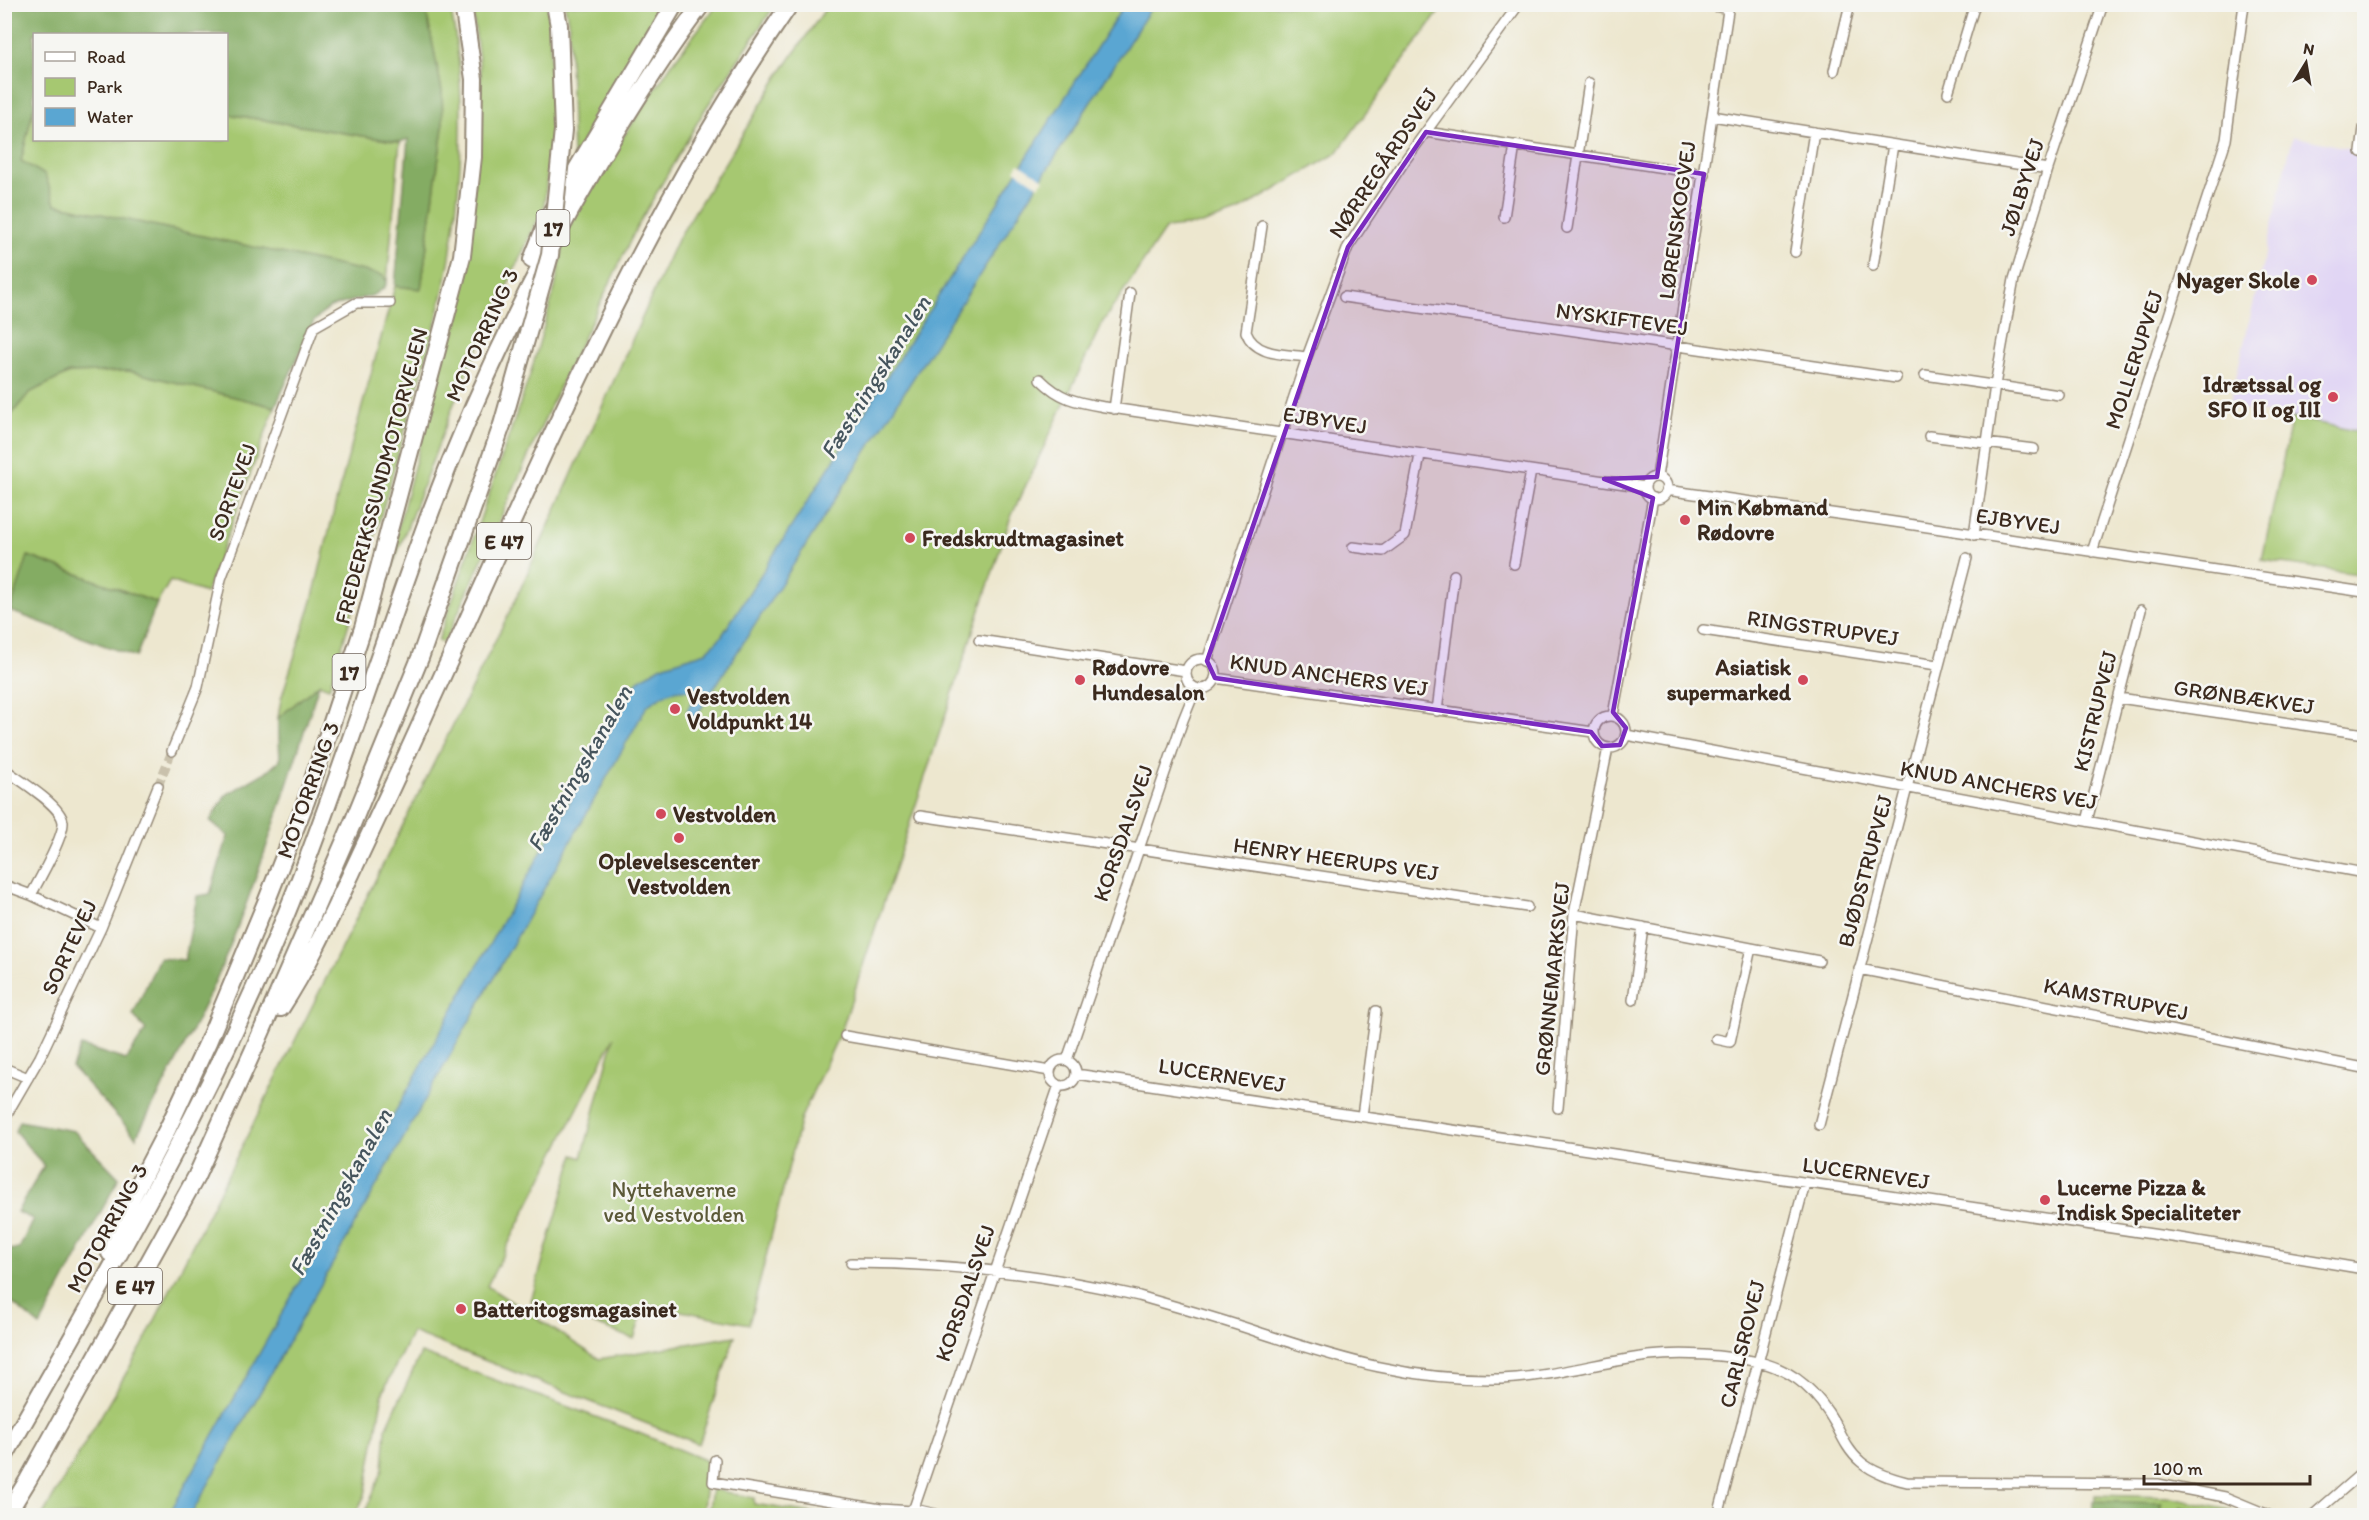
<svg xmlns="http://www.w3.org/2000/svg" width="2369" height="1520" viewBox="0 0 2369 1520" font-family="Itim,sans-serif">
<rect width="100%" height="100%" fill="#f6f6f2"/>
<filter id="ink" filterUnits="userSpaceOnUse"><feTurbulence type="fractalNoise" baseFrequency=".0167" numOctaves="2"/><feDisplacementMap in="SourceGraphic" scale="12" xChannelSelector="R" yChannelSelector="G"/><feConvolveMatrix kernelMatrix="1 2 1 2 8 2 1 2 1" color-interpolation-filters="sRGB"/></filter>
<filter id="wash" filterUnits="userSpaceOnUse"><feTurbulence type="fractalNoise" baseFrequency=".008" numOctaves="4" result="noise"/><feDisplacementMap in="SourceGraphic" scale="24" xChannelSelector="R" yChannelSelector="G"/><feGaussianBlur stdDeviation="1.35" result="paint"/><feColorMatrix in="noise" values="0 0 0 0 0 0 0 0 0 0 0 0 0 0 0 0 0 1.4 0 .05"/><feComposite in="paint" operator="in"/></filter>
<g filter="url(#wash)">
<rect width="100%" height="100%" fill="#ede7cf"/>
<!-- built -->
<path fill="#e0d4f4" d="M 2293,136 L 2364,152 L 2364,433 L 2292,417 L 2229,407 Z"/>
<!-- green -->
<path fill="#a6c871" stroke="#707948" stroke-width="1.5" d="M 425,5 L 450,5 C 467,87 463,174 450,257 C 440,317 420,377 403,436 C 380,521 355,605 329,688 L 319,684 L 278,718 L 281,699 L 312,601 L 337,498 L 395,286 L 421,289 L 443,127 L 442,91 Z
M 472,5 L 547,5 L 550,26 L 551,137 L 544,206 L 461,385 L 377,607 L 469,259 L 481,76 Z
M 565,5 L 667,5 L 573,157 L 569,26 Z
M 717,5 L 775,5 L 704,111 L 638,225 L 556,394 L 445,642 L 438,641 L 530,375 L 555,288 L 566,232 L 611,155 L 671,65 Z
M 828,5 L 1444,5 L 1337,153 L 1237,212 L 1202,224 L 1166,228 L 1102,323 L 1010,519 L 843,1026 L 801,1118 L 749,1324 L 645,1304 L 634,1339 L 531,1301 L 574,1155 L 582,1158 L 614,1037 L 487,1286 L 599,1359 L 735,1336 L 699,1444 L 412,1332 L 383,1392 L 365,1495 L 355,1515 L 42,1516 L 141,1348 L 514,603 L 676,242 L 781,72 Z
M 34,106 L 34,140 L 226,140 L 227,114 L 400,142 L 387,281 L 382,275 L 55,204 L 45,175 L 21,161 Z
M 129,371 L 275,407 L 206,593 L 170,581 L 157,603 L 29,556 L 10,611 L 5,609 L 4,423 L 29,393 L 69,373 Z
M 2292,417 L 2364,433 L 2364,575 L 2262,560 Z
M 421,1353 L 634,1431 L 709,1462 L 702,1515 L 364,1515 L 383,1469 L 386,1429 Z
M 712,1489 L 754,1498 L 754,1504 L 825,1515 L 708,1515 Z
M 2095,1495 L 2167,1497 L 2230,1510 L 2228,1516 L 2094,1516 Z"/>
<!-- forest -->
<path fill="#84ac63" stroke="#606b40" stroke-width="1.5" d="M 5,5 L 425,5 L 442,91 L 443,127 L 421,289 L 395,286 L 408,139 L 400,142 L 227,114 L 226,34 L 34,34 L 34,106 L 21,161 L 45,175 L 55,204 L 382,275 L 387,281 L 385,287 L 374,295 L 330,307 L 314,321 L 275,407 L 129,371 L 69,373 L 29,393 L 5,423 Z
M 28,556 L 157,603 L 136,657 L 10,611 Z
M 319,684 C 293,767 267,850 236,931 C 209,1003 172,1070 136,1137 L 72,1067 L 81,1046 L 126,1060 L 146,1030 L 133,1015 L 159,958 L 185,960 L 197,896 L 210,894 L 228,836 L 210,821 L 226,795 L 269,770 L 280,760 L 278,718 Z
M 19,1121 L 74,1131 L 119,1178 L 40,1326 L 5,1297 L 5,1250 L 19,1249 L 33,1219 L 17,1212 L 44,1166 L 15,1131 Z
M 2093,1501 L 2162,1503 L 2161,1515 L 2155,1515 L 2093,1511 Z
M 2181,1507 L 2218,1515 L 2182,1515 Z"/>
<!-- water -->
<path fill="#5aa6d2" stroke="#4a6878" stroke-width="1.5" d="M 1124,5 L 1153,5 L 695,718 L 687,711 L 696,692 C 676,686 663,694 647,706 L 191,1515 L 168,1516 L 638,680 L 662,666 L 706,652 L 721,637 Z"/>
<!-- pier -->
<path fill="#ede7cf" d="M 1019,163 L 1044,179 L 1039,186 L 1015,170 Z"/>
</g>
<g filter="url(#ink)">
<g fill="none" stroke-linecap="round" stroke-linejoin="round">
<!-- street-tunnel -->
<path stroke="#c9c1ac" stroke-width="9" stroke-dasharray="9 4.5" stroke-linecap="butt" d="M 158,786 L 172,751"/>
<defs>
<path id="street" d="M 1704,4 L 1728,9
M 1834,71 L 1850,4
M 1948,93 L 1975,4
M 1712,116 L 2048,169
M 1426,132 L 1704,174
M 2361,152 L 2364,128
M 1504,217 L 1515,145
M 1262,226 L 1246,332 C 1255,356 1284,354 1307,357
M 1567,228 L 1589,83
M 1795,252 L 1814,132
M 1873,266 L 1893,145
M 1344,297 L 1896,378
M 1925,375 L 2059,395
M 1040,379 C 1061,400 1077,402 1105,407 L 1645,487
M 1114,409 L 1130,293
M 1929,436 L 2034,449
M 1657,477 L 1729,4
M1645 488a11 11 0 1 1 22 0a11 11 0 1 1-22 0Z
M 1666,490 L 1881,520 L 2364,592
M 1974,535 L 1995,385 L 2014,279 L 2048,169 L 2103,4
M 1353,547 L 1383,551 L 1405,535 L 1420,455
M 2092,552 L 2226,140 L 2244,4
M 1514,564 L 1531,471
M 1703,630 L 1937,665
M 979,640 L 1186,671
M1186 674a15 15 0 1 1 30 0a15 15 0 1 1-30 0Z
M 1207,661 L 1307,357 L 1348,247 L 1406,159 L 1519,4
M 1215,678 L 1593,732
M 2119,698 L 2364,734
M 1437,711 L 1454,575
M 1613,715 L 1653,498
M1594 732a16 16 0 1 1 32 0a16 16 0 1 1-32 0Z
M 1626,735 L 2364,873
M 172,751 L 198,687 L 221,579 L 314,327 L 356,303 L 390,303
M 4,769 C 18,779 61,805 63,822 C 64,837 39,880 31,895
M 920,816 L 1527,907
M 2087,821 L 2141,610
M 4,885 L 31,895 L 101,928
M 1574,914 L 1819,961
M 1859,969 L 2364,1068
M 1633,1000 L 1643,927
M 845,1036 L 1050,1071
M 1716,1039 L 1730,1042 L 1751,948
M 1067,1060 L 1183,720 L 1196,688
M1050 1073a13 13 0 1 1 26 0a13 13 0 1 1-26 0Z
M 4,1068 L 28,1078
M 1076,1074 L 2186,1239 L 2364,1269
M 1558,1108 L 1574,914 L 1608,748
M 1362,1116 L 1376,1011
M 4,1119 L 40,1057 L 101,928 L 158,786
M 1819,1125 L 1967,558
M 851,1263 C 948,1263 1045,1274 1139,1296 C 1180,1308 1221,1319 1261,1333 C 1344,1360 1412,1381 1501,1379 C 1551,1377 1600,1362 1649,1356 C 1682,1352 1725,1355 1758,1362 C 1795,1370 1818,1393 1836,1425 C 1843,1439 1849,1452 1861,1462 C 1874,1473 1891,1478 1907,1482 L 2158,1484 L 2225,1497 L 2271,1516
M 715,1460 L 713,1482 L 881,1509 L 913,1511 L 1059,1085
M 1718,1516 L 1805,1183
M 2312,1516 L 2364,1471"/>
<path id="secondary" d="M 911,1516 L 913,1511 L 935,1516"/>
<path id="highway" d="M 555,4 L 559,26
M 532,260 L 550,214 L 675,4
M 281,1008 C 309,965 330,919 352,872 C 378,816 405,760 430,703 C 539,465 640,221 790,4
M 110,1253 L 131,1199 L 168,1128 L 208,1042 L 267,900 L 306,801 L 363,628 L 462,256 L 473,157 L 474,79 L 463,4
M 4,1457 C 107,1276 214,1096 291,902 C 341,776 381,646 428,519 C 475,393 531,276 599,161 C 631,107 664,54 702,4
M 6,1516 L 28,1480 L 196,1177 L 253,1051 L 353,822 L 420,658 L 502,425"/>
</defs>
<!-- street casing -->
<use href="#street" stroke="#948876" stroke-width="12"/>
<!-- secondary casing -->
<use href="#secondary" stroke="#948876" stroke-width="16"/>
<!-- highway casing -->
<use href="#highway" stroke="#948876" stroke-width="20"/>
<!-- street -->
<use href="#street" stroke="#fff" stroke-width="9"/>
<!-- secondary -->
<use href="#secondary" stroke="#fff" stroke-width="14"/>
<!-- highway -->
<use href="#highway" stroke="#fff" stroke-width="16"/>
<defs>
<path id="highway-bridge" d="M 502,425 L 550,255 L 563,130 L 559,26"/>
</defs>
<!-- highway-bridge casing -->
<use href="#highway-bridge" stroke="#948876" stroke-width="20" stroke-linecap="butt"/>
<!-- highway-bridge -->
<use href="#highway-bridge" stroke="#fff" stroke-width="16"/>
</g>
</g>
<!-- marked area -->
<path fill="#7b2cbf" fill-opacity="0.2" stroke="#7b2cbf" stroke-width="4.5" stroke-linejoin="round" d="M 1426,132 L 1704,174 L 1657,477 L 1604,479 L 1653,498 L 1613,712 L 1626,728 L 1620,745 L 1602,746 L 1591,732 L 1215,678 L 1207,661 L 1348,247 Z"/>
<!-- markers -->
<g fill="#d1495b" stroke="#f6f6f2" stroke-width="2">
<circle cx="2312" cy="280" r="6"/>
<circle cx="2333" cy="397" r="6"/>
<circle cx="1685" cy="520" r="6"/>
<circle cx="910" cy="538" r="6"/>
<circle cx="1080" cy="680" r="6"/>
<circle cx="1803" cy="680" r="6"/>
<circle cx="675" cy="709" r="6"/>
<circle cx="661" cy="814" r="6"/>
<circle cx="679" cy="838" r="6"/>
<circle cx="2045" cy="1200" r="6"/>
<circle cx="461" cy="1309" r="6"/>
</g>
<g text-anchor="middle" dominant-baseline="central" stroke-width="5" stroke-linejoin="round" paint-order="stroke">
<!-- shield labels -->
<g fill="#f6f6f2" stroke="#73675e" stroke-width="1.5">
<rect x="536.5" y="210" width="33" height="36" rx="4.5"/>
<rect x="477" y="523" width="54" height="36" rx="4.5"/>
<rect x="332.5" y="654" width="33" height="36" rx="4.5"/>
<rect x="108" y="1268" width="54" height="36" rx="4.5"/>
</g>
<g font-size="21" font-weight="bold" fill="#3b2a1e">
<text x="553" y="228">17</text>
<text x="504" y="541">E 47</text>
<text x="349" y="672">17</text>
<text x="135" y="1286">E 47</text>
</g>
<!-- street labels -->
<g font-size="22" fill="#3b2a1e" stroke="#f6f6f2">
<text transform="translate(1383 163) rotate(-56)">NØRREGÅRDSVEJ</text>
<text transform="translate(2022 187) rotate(-72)">JØLBYVEJ</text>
<text transform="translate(1677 220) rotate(-82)">LØRENSKOGVEJ</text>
<text transform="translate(1622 319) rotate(8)">NYSKIFTEVEJ</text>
<text transform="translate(482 335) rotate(-65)">MOTORRING 3</text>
<text transform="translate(2134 360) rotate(-72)">MOLLERUPVEJ</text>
<text transform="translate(1325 420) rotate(9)">EJBYVEJ</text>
<text transform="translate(381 476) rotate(-75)">FREDERIKSSUNDMOTORVEJEN</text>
<text transform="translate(232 492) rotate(-70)">SORTEVEJ</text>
<text transform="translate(2018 521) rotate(8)">EJBYVEJ</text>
<text transform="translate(1823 628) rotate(8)">RINGSTRUPVEJ</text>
<text transform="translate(1329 675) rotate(8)">KNUD ANCHERS VEJ</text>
<text transform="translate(2244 697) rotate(8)">GRØNBÆKVEJ</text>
<text transform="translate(2095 711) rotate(-76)">KISTRUPVEJ</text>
<text transform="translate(1999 785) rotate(10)">KNUD ANCHERS VEJ</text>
<text transform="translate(308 790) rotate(-70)">MOTORRING 3</text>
<text transform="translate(1123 833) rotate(-71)">KORSDALSVEJ</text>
<text transform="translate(1336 859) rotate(8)">HENRY HEERUPS VEJ</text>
<text transform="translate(1865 871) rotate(-75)">BJØDSTRUPVEJ</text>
<text transform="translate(69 947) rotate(-65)">SORTEVEJ</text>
<text transform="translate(1552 979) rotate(-84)">GRØNNEMARKSVEJ</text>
<text transform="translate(2116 999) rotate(11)">KAMSTRUPVEJ</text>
<text transform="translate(1222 1075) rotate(9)">LUCERNEVEJ</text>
<text transform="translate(1866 1173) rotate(8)">LUCERNEVEJ</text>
<text transform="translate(107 1228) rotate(-61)">MOTORRING 3</text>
<text transform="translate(965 1293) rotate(-71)">KORSDALSVEJ</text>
<text transform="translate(1742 1344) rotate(-76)">CARLSROVEJ</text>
</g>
<!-- poi labels -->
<g font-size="22" font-weight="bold" fill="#3b2a1e" stroke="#f6f6f2" text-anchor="start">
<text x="2300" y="280" text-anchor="end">Nyager Skole</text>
<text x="2321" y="384" text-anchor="end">Idrætssal og<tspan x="2321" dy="25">SFO II og III</tspan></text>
<text x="1697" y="507">Min Købmand<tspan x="1697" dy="25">Rødovre</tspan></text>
<text x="922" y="538">Fredskrudtmagasinet</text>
<text x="1092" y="667">Rødovre<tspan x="1092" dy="25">Hundesalon</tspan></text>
<text x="1791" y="667" text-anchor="end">Asiatisk<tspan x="1791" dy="25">supermarked</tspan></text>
<text x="687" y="696">Vestvolden<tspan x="687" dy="25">Voldpunkt 14</tspan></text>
<text x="673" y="814">Vestvolden</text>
<text x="679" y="861" text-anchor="middle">Oplevelsescenter<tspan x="679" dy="25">Vestvolden</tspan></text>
<text x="2057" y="1187">Lucerne Pizza &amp;<tspan x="2057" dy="25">Indisk Specialiteter</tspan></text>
<text x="473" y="1309">Batteritogsmagasinet</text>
</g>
<!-- park labels -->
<g font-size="22" fill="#5b5937" stroke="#f6f6f2">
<text x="674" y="1189">Nyttehaverne<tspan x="674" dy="25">ved Vestvolden</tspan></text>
</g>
<!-- water labels -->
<g font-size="24" font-style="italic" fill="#46555d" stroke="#f6f6f2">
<text transform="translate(875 377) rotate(-58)">Fæstningskanalen</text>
<text transform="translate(579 768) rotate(-60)">Fæstningskanalen</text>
<text transform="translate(340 1192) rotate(-61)">Fæstningskanalen</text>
</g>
</g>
<!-- margin -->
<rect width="2369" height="1520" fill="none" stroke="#f6f6f2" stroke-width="24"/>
<!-- legend -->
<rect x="33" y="33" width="195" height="108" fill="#f6f6f2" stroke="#aba49d" stroke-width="1.5"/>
<rect x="45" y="52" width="30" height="9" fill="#ffffff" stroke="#aba49d" stroke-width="1.5"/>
<text x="87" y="63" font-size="18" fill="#3b2a1e">Road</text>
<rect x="45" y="78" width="30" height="18" fill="#a6c871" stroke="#aba49d" stroke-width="1.5"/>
<text x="87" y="93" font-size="18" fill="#3b2a1e">Park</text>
<rect x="45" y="108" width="30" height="18" fill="#5aa6d2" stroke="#aba49d" stroke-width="1.5"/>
<text x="87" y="123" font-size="18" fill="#3b2a1e">Water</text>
<!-- north arrow -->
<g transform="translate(2306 63) rotate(11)" stroke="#f6f6f2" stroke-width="4.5" paint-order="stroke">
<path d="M0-4.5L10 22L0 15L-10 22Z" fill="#3b2a1e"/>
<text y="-9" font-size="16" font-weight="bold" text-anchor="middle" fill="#3b2a1e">N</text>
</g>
<!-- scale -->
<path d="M2144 1475v9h166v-9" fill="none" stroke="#3b2a1e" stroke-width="3"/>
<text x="2153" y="1475" font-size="18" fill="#3b2a1e" stroke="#f6f6f2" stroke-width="4.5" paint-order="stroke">100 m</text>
</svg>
